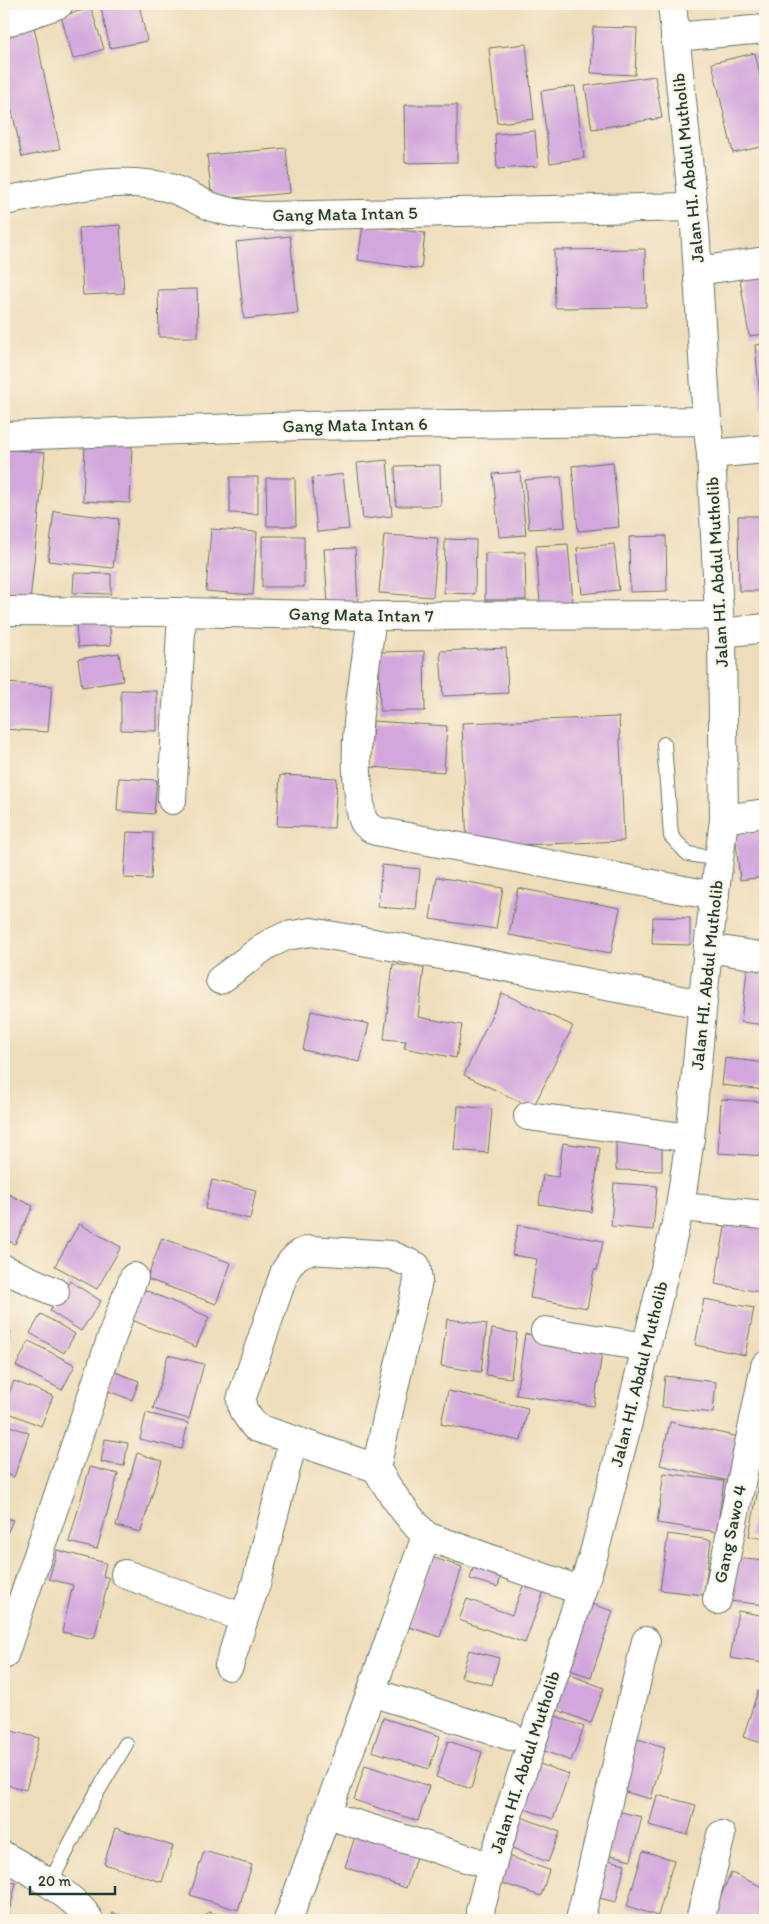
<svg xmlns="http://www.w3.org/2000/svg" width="769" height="1924" viewBox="0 0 769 1924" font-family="Itim,sans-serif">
<rect width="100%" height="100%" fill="#fcf5e5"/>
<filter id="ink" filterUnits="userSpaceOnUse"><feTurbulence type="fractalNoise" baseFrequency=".02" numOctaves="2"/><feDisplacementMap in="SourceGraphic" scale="10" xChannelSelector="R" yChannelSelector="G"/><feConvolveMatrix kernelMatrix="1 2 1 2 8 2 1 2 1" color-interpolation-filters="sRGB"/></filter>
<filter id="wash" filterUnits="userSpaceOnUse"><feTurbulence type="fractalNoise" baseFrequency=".0096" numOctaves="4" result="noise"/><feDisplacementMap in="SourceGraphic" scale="20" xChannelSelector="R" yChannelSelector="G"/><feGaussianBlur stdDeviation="1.12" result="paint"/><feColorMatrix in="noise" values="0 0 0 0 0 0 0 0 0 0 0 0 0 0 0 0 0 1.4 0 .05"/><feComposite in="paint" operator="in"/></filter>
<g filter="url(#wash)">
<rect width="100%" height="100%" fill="#eeddba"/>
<g id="blocks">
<!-- building -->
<path fill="#d3a7dd" d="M 100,4 L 139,4 L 147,41 L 110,48 Z
M 91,8 L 104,49 L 73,59 L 61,16 Z
M 34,27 L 60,149 L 22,157 L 4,73 L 4,33 Z
M 593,27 L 637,28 L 635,75 L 591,73 Z
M 526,44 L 534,119 L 497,123 L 489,48 Z
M 755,53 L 765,98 L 765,146 L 733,153 L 712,63 Z
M 655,76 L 662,118 L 592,129 L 585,86 Z
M 575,86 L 584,158 L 550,163 L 541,91 Z
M 404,105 L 457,105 L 457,162 L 405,163 Z
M 4,122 L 8,137 L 4,138 Z
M 535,131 L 538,166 L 497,169 L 495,134 Z
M 286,148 L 290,193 L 212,200 L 207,155 Z
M 120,225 L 124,293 L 83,295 L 79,228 Z
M 363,225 L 425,233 L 421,269 L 358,260 Z
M 290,236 L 298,313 L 244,319 L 236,242 Z
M 645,249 L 646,307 L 555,308 L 554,250 Z
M 765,270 L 765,334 L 749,336 L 739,273 Z
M 197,289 L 198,337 L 159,337 L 158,290 Z
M 765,344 L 765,411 L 761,411 L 755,345 Z
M 85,444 L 132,445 L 130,503 L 83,501 Z
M 4,449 L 45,453 L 30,602 L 4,599 Z
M 387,460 L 392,516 L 363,519 L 357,463 Z
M 613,462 L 619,527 L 578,531 L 572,466 Z
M 440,465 L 441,506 L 396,506 L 395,466 Z
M 520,472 L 526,535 L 499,537 L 493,474 Z
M 343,474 L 349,529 L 317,532 L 312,478 Z
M 230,477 L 258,477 L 258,514 L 230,513 Z
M 561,477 L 565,527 L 529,529 L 525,480 Z
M 266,478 L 295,478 L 296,526 L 267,526 Z
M 54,511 L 119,519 L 113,568 L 48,561 Z
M 738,516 L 765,516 L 765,591 L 739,591 Z
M 211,529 L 257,532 L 253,595 L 206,591 Z
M 384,535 L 438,538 L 433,597 L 379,593 Z
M 262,536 L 304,536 L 304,587 L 262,587 Z
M 666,536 L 667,591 L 630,592 L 629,537 Z
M 445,539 L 476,540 L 475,594 L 444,593 Z
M 568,544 L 573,602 L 540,605 L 536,546 Z
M 614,544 L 619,590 L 582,594 L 577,548 Z
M 355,548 L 358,601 L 328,603 L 324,549 Z
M 525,552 L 526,600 L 485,600 L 485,553 Z
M 74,573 L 111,574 L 111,594 L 73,593 Z
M 109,614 L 111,645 L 78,647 L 75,616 Z
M 506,648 L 508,693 L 443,696 L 440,651 Z
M 424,651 L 425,711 L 380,711 L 379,652 Z
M 119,653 L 123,681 L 82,687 L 78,659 Z
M 4,683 L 52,686 L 48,732 L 4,729 Z
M 121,690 L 157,691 L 157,731 L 121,730 Z
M 619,717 L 624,841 L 467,847 L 462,723 Z
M 373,721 L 447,726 L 444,772 L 370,767 Z
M 280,775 L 337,778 L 334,828 L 277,826 Z
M 119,778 L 157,780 L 154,814 L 117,811 Z
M 765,821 L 765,877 L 740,880 L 734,824 Z
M 127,832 L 153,833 L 151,879 L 124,878 Z
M 382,865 L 420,869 L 416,910 L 378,907 Z
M 437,877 L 503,888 L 496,929 L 430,919 Z
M 518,888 L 620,908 L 611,953 L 509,935 Z
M 653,917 L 690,918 L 690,945 L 652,944 Z
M 748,962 L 765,964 L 765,1025 L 741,1022 Z
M 393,964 L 424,968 L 418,1017 L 462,1025 L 456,1058 L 404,1048 L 406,1041 L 384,1039 Z
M 502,993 L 573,1026 L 533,1108 L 464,1075 Z
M 311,1011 L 369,1024 L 360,1062 L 303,1050 Z
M 725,1058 L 765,1063 L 765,1090 L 722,1085 Z
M 721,1099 L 765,1102 L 765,1156 L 718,1153 Z
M 458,1106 L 492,1109 L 488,1153 L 454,1150 Z
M 616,1142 L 662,1143 L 662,1171 L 616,1170 Z
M 563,1143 L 600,1148 L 591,1212 L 539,1204 L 543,1175 L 558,1177 Z
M 212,1180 L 256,1190 L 250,1219 L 205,1209 Z
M 614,1183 L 657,1186 L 653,1230 L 611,1226 Z
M 4,1192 L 33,1206 L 15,1244 L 4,1239 Z
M 726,1222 L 765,1229 L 765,1293 L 715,1284 Z
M 79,1224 L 121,1247 L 97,1289 L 55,1266 Z
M 518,1225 L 603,1241 L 597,1270 L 594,1270 L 587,1308 L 530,1298 L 537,1259 L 512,1255 Z
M 162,1238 L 231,1263 L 216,1304 L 147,1279 Z
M 70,1281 L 101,1301 L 81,1331 L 50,1311 Z
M 138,1287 L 209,1317 L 196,1347 L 125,1317 Z
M 704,1299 L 754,1308 L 745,1355 L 695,1345 Z
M 41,1314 L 75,1334 L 64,1353 L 30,1333 Z
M 447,1319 L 487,1324 L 481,1372 L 441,1366 Z
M 4,1329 L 11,1332 L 4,1348 Z
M 492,1329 L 517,1333 L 511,1378 L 486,1375 Z
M 525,1334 L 603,1346 L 594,1406 L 516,1395 Z
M 29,1341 L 75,1365 L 62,1390 L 16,1366 Z
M 168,1355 L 204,1364 L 189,1419 L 153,1409 Z
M 115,1372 L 139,1381 L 132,1400 L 108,1391 Z
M 665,1376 L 716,1382 L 713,1413 L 662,1407 Z
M 14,1381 L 53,1396 L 41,1426 L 4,1411 L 4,1405 Z
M 448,1391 L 528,1408 L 521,1441 L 441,1424 Z
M 146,1413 L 188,1423 L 182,1449 L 140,1439 Z
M 670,1422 L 739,1437 L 729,1481 L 660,1465 Z
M 4,1424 L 29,1433 L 14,1477 L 4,1473 Z
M 105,1439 L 128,1443 L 124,1466 L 101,1462 Z
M 137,1453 L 162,1461 L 141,1532 L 116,1526 Z
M 763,1464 L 765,1464 L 765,1539 L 749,1536 Z
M 90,1467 L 118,1474 L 97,1549 L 69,1542 Z
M 664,1473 L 724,1481 L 717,1532 L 657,1523 Z
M 4,1517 L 13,1520 L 4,1541 Z
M 668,1534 L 711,1540 L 704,1595 L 660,1590 Z
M 57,1550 L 106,1563 L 103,1576 L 109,1578 L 94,1639 L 62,1632 L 73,1585 L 49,1579 Z
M 431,1557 L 462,1567 L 440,1637 L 409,1627 Z
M 735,1558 L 765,1561 L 765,1605 L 730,1601 Z
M 475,1561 L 503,1568 L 498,1587 L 470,1579 Z
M 526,1578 L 546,1585 L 525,1643 L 459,1620 L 467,1599 L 512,1615 Z
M 585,1602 L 613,1611 L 591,1677 L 564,1668 Z
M 738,1611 L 765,1616 L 764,1663 L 730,1658 Z
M 469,1650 L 499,1658 L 492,1685 L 461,1677 Z
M 560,1671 L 604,1688 L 591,1723 L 547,1706 Z
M 758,1691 L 765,1694 L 765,1744 L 743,1737 Z
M 548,1713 L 584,1727 L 571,1761 L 534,1747 Z
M 383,1718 L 440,1736 L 429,1769 L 372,1751 Z
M 4,1729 L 39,1738 L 26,1790 L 4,1784 Z
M 630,1737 L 665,1747 L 651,1799 L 615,1789 Z
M 448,1741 L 482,1752 L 471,1789 L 436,1777 Z
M 531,1761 L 569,1774 L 553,1819 L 514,1805 Z
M 365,1765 L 429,1786 L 418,1821 L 354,1800 Z
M 657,1795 L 696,1805 L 688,1835 L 649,1825 Z
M 609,1809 L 642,1817 L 631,1860 L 599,1852 Z
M 511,1813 L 560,1832 L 548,1862 L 499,1843 Z
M 115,1828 L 173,1846 L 162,1882 L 104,1864 Z
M 357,1831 L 418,1851 L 406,1888 L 345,1867 Z
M 204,1851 L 252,1865 L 238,1910 L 190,1895 Z
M 643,1851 L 674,1860 L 658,1916 L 627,1906 Z
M 499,1853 L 549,1870 L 541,1896 L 489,1879 Z
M 599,1858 L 625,1864 L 616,1902 L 590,1896 Z
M 731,1873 L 765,1888 L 765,1916 L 763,1920 L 710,1920 Z
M 4,1880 L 16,1883 L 7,1920 L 4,1919 Z
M 208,1912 L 238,1920 L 205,1920 Z
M 113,1913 L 136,1920 L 111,1920 Z"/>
</g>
</g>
<g filter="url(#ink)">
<use href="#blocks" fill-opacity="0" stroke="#677563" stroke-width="1"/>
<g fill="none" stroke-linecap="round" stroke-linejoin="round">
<defs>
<path id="lane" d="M 664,744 L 671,836 L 688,854 L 720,859
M 49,1885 L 95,1796 L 126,1744"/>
<path id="street" d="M 4,23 L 59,4
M 675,37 L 765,29
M 4,201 C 58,191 111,175 166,187 C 184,191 198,202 215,208 C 230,213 247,215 264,216 L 693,207
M 698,271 L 765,261
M 4,436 L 301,426 L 707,421
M 711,454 L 765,449
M 4,611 L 182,612 L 372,616 L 719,615
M 372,616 C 365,675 351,736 359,795 C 360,803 360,814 364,822 C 367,826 371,829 376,831 L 715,896
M 722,633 L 765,628
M 172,800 L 182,612
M 724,819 L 765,813
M 708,948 L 765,957
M 220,980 L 267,945 L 286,936 L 311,932 L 430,953 L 702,1004
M 528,1116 L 690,1138
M 4,1269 L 55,1292
M 545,1331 L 646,1347
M 376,1468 L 255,1427 L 243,1410 L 241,1400 L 285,1271 C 292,1260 297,1253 310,1250 L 391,1255 L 416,1266 L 418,1281 L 376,1468 C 391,1494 405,1514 426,1536 L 582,1591
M 125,1574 L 244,1618 L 256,1584 L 293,1441
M 717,1600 L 765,1366
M 4,1655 L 118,1319 L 134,1277
M 229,1666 L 244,1618
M 371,1692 L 510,1736
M 327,1815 L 472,1860
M 4,1856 C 24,1867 81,1900 89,1920
M 288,1920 L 371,1692 L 426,1536
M 580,1920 L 646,1641
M 700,1920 L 721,1835"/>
<path id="secondary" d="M 680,1207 L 765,1215
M 481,1920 L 480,1911 L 493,1861 L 594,1553 L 627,1426 L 680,1207 L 690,1138 L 708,948 L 724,819 L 722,633 L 719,615 L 711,454 L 707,421 L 695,227 L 672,4"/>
</defs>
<!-- lane casing -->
<use href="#lane" stroke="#677563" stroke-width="16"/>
<!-- street casing -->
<use href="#street" stroke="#677563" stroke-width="30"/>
<!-- secondary casing -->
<use href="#secondary" stroke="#677563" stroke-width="30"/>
<!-- lane -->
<use href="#lane" stroke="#fff" stroke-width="14"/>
<!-- street -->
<use href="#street" stroke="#fff" stroke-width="28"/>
<!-- secondary -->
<use href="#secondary" stroke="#fff" stroke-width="28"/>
</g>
</g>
<g text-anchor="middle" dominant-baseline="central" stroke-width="4" stroke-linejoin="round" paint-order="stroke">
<!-- street labels -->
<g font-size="18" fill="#1f3d34" stroke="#fcf5e5">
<text transform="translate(688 168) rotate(-96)">Jalan HI. Abdul Mutholib</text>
<text transform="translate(345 214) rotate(-1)">Gang Mata Intan 5</text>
<text transform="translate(355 425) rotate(-1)">Gang Mata Intan 6</text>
<text transform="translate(717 572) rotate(-93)">Jalan HI. Abdul Mutholib</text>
<text transform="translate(361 615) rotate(1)">Gang Mata Intan 7</text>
<text transform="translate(707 975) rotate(-84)">Jalan HI. Abdul Mutholib</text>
<text transform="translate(639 1374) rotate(-76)">Jalan HI. Abdul Mutholib</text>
<text transform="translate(730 1534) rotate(-78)">Gang Sawo 4</text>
<text transform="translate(525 1762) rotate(-72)">Jalan HI. Abdul Mutholib</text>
</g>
</g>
<!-- margin -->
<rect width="769" height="1924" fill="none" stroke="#fcf5e5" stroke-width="20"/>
<!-- scale -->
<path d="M30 1886v8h85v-8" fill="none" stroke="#1f3d34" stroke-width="2.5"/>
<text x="38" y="1886" font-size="15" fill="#1f3d34" stroke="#fcf5e5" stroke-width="4" paint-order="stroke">20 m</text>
</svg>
